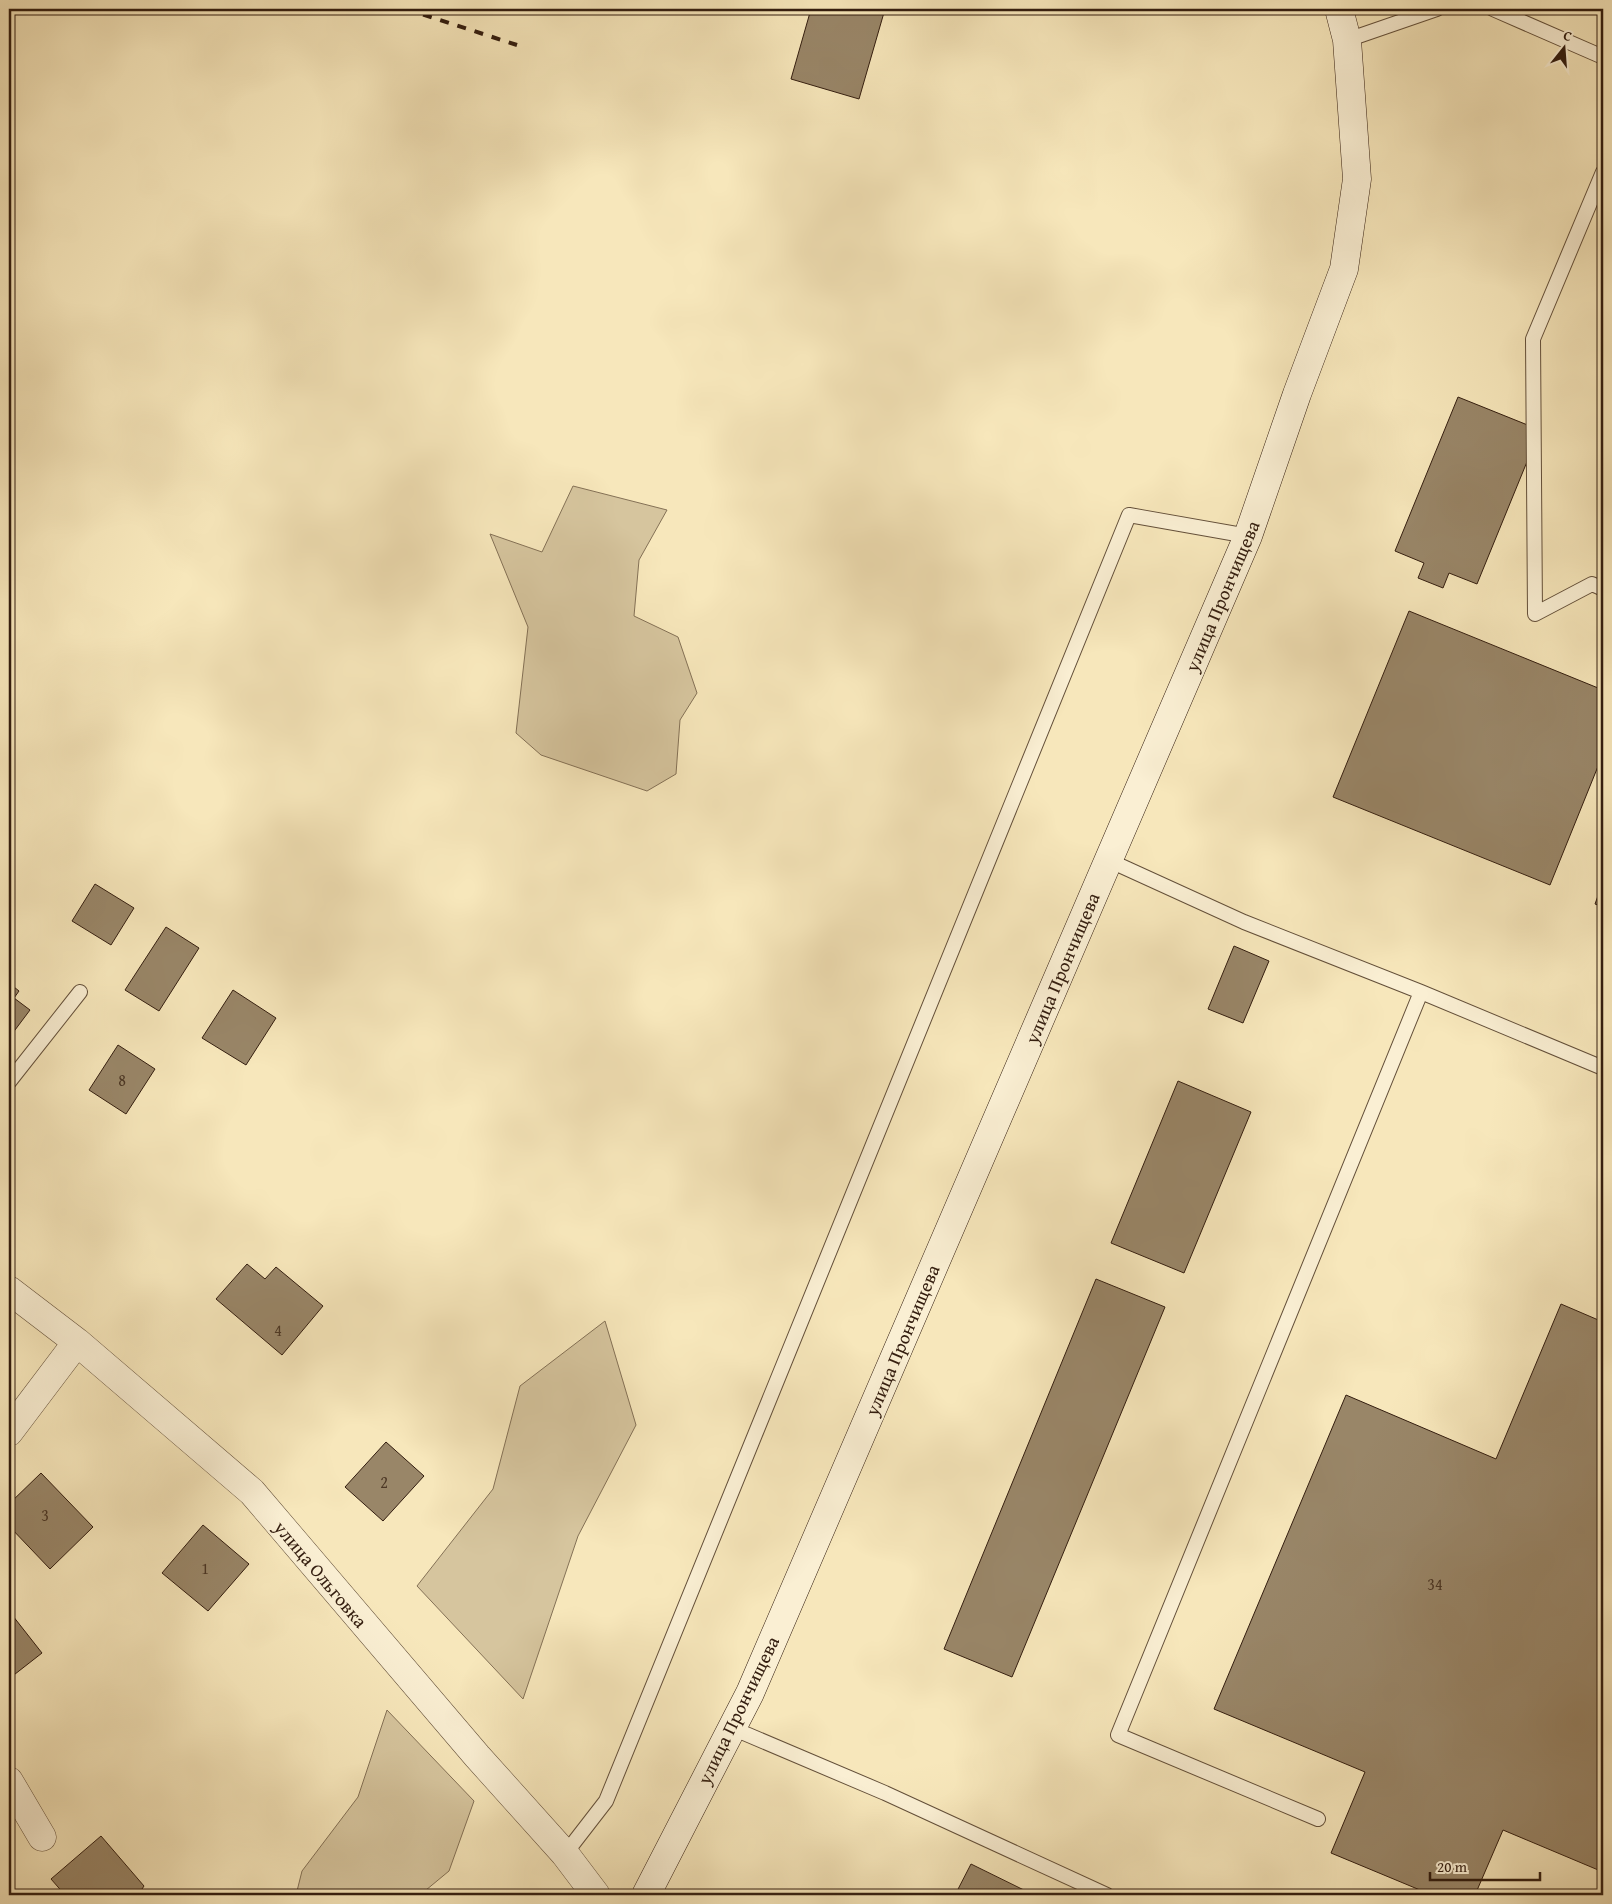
<svg xmlns="http://www.w3.org/2000/svg" width="1612" height="1904" viewBox="0 0 1612 1904" font-family="'Gentium Book Plus',serif">
<rect width="100%" height="100%" fill="#f7e7bb"/>
<filter id="stains"><feTurbulence type="fractalNoise" baseFrequency=".004" numOctaves="4"/><feColorMatrix values="0 0 0 0 .2 0 0 0 0 .09 0 0 0 0 .02 0 0 0 .5 -.17"/></filter>
<radialGradient id="worn" r=".72"><stop offset=".6" stop-color="#630" stop-opacity="0"/><stop offset="1" stop-color="#630" stop-opacity=".3"/></radialGradient>
<!-- green -->
<path fill="#d6c59e" stroke="#847156" d="M 573,486 L 667,510 L 639,560 L 634,616 L 678,637 L 697,693 L 680,720 L 676,774 L 647,791 L 541,755 L 516,733 L 528,627 L 490,534 L 542,552 Z
M 605,1321 L 636,1425 L 578,1536 L 523,1699 L 417,1586 L 493,1489 L 520,1386 Z
M 387,1710 L 474,1801 L 449,1871 L 420,1895 L 296,1895 L 302,1871 L 358,1797 Z"/>
<!-- building -->
<path fill="#998668" stroke="#331d0f" d="M 811,9 L 885,9 L 859,99 L 791,79 Z
M 1458,397 L 1540,430 L 1477,584 L 1449,573 L 1443,588 L 1418,578 L 1424,563 L 1395,551 Z
M 1409,611 L 1603,690 L 1603,754 L 1550,885 L 1333,797 Z
M 1603,882 L 1603,907 L 1595,904 Z
M 95,884 L 134,908 L 111,945 L 72,921 Z
M 166,927 L 199,948 L 159,1011 L 125,990 Z
M 1234,946 L 1269,961 L 1243,1023 L 1208,1009 Z
M 9,983 L 19,991 L 14,998 L 30,1010 L 9,1038 Z
M 233,990 L 276,1018 L 246,1065 L 202,1038 Z
M 118,1045 L 155,1069 L 126,1114 L 89,1090 Z
M 1178,1081 L 1251,1112 L 1184,1273 L 1111,1243 Z
M 247,1264 L 265,1279 L 276,1267 L 323,1306 L 282,1355 L 216,1299 Z
M 1096,1279 L 1165,1307 L 1012,1677 L 944,1649 Z
M 1561,1304 L 1603,1322 L 1603,1872 L 1503,1830 L 1475,1895 L 1432,1895 L 1331,1853 L 1365,1772 L 1214,1709 L 1346,1395 L 1496,1459 Z
M 386,1442 L 424,1476 L 383,1521 L 345,1487 Z
M 41,1473 L 93,1527 L 50,1569 L 9,1526 L 9,1504 Z
M 203,1525 L 249,1564 L 208,1611 L 162,1573 Z
M 9,1611 L 42,1653 L 10,1678 L 9,1676 Z
M 101,1836 L 144,1886 L 138,1895 L 65,1895 L 51,1879 Z
M 971,1864 L 1034,1895 L 955,1895 Z"/>
<g fill="none" stroke-linecap="round" stroke-linejoin="round">
<defs>
<path id="lane" d="M 1493,9 L 1603,57
M 1347,40 L 1437,9
M 1603,172 L 1533,339 L 1535,614 L 1592,584 L 1603,589
M 1108,860 L 1244,922 L 1421,992 L 1603,1068
M 9,1082 L 80,992
M 732,1728 L 885,1793 L 1107,1895
M 1318,1819 L 1118,1735 L 1421,992
M 565,1854 L 606,1801 L 1129,515 L 1248,536"/>
<path id="street" d="M 9,1290 L 77,1342 L 252,1492 L 477,1756 L 565,1854 L 596,1895
M 9,1432 L 77,1342
M 9,1781 L 42,1837"/>
<path id="secondary" d="M 646,1895 L 750,1693 L 1248,536 L 1297,394 L 1344,269 L 1357,179 L 1347,40 L 1339,9"/>
</defs>
<!-- lane casing -->
<use href="#lane" stroke="#64503a" stroke-width="16"/>
<!-- street casing -->
<use href="#street" stroke="#64503a" stroke-width="29"/>
<!-- secondary casing -->
<use href="#secondary" stroke="#331d0f" stroke-width="29"/>
<!-- lane -->
<use href="#lane" stroke="#faefd3" stroke-width="14"/>
<!-- street -->
<use href="#street" stroke="#faefd3" stroke-width="28"/>
<!-- secondary -->
<use href="#secondary" stroke="#faefd3" stroke-width="28"/>
<!-- rail -->
<path stroke="#331d0f" stroke-width="4" stroke-dasharray="9 9" stroke-linecap="butt" d="M 406,9 L 517,45"/>
</g>
<g text-anchor="middle" dominant-baseline="central" stroke-width="4" stroke-linejoin="round" paint-order="stroke">
<!-- number labels -->
<g font-size="16" fill="#4c3725">
<text x="122" y="1080">8</text>
<text x="278" y="1330">4</text>
<text x="384" y="1482">2</text>
<text x="45" y="1515">3</text>
<text x="205" y="1568">1</text>
<text x="1435" y="1584">34</text>
</g>
<!-- street labels -->
<g font-size="19" fill="#331d0f" stroke="#faefd3">
<text transform="translate(1222 596) rotate(-67)">улица Прончищева</text>
<text transform="translate(1062 968) rotate(-67)">улица Прончищева</text>
<text transform="translate(902 1340) rotate(-67)">улица Прончищева</text>
<text transform="translate(321 1574) rotate(50)">улица Ольговка</text>
<text transform="translate(738 1710) rotate(-64)">улица Прончищева</text>
</g>
</g>
<!-- margin -->
<rect width="1612" height="1904" fill="none" stroke="#f7e7bb" stroke-width="30"/>
<rect x="10" y="10" width="1592" height="1884" fill="none" stroke="#331d0f" stroke-width="2.5"/>
<rect x="15" y="15" width="1582" height="1874" fill="none" stroke="#331d0f"/>
<!-- north arrow -->
<g transform="translate(1564 48) rotate(17)" stroke="#faefd3" stroke-width="4" paint-order="stroke">
<path d="M0-4L9 19L0 12L-9 19Z" fill="#331d0f"/>
<text y="-8" font-size="14" font-weight="bold" text-anchor="middle" fill="#331d0f">С</text>
</g>
<!-- scale -->
<path d="M1430 1872v8h110v-8" fill="none" stroke="#331d0f" stroke-width="2.5"/>
<text x="1437" y="1872" font-size="15" fill="#331d0f" stroke="#faefd3" stroke-width="4" paint-order="stroke">20 m</text>
<rect width="100%" height="100%" filter="url(#stains)"/>
<rect width="100%" height="100%" fill="url(#worn)"/>
</svg>
